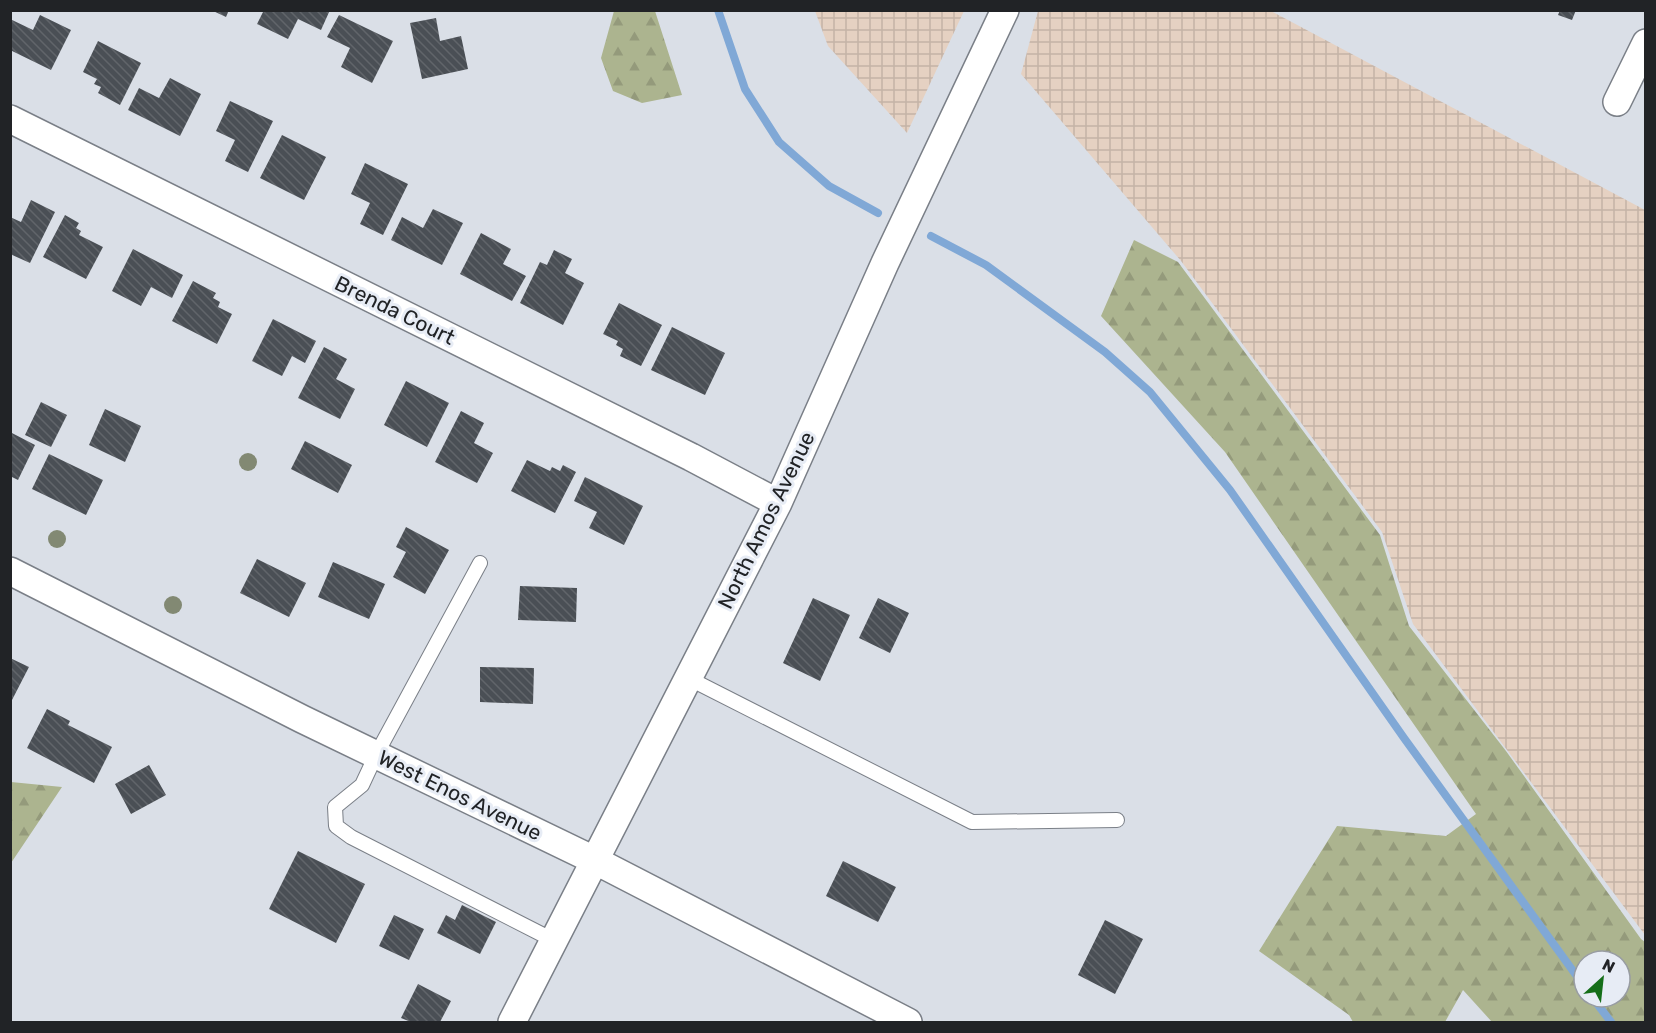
<svg xmlns="http://www.w3.org/2000/svg" width="1656" height="1033" viewBox="0 0 1656 1033" font-family="Rubik,sans-serif">
<defs>
<pattern id="industrial-grid" width="8" height="8" patternUnits="userSpaceOnUse" patternTransform="scale(1.5)"><rect width="8" height="8" fill="#e5d1c2"/><path d="M0 4h8M4 0v8" fill="none" stroke="#c4b3a7"/></pattern>
<pattern id="forest-firs" width="22" height="20" patternUnits="userSpaceOnUse" patternTransform="scale(1.5)"><rect width="22" height="20" fill="#acb48f"/><path d="M5 1l3.5 6h-7zM16 11l3.5 6h-7z" fill="#949a7b"/></pattern>
<pattern id="building-back-hatch" width="6" height="6" patternUnits="userSpaceOnUse" patternTransform="scale(1.5)"><rect width="6" height="6" fill="#4a4f55"/><path d="M-1 5l2 2M0 0l6 6M5-1l2 2" fill="none" stroke="#61656a"/></pattern>
</defs>
<rect width="100%" height="100%" fill="#dadfe7"/>
<!-- industrial -->
<path fill="url(#industrial-grid)" d="M 815,11 L 964,11 L 907,133 L 828,46 Z
M 1038,11 L 1271,11 L 1645,210 L 1645,935 L 1413,624 L 1382,532 L 1181,261 L 1021,74 Z"/>
<!-- forest -->
<path fill="url(#forest-firs)" fill-rule="evenodd" d="M 614,11 L 655,11 L 682,95 L 642,103 L 613,91 L 601,58 Z
M 1134,240 L 1178,262 L 1380,535 L 1409,626 L 1506,751 L 1641,939 L 1645,942 L 1645,1022 L 1492,1022 L 1463,990 L 1445,1022 L 1353,1022 L 1349,1015 L 1259,951 L 1337,826 L 1446,836 L 1476,814 L 1225,452 L 1101,316 ZM 1584,961 L 1620,961 L 1620,997 L 1584,997 Z
M 11,782 L 62,787 L 11,863 L 10,782 Z"/>
<g fill="none" stroke-linecap="round" stroke-linejoin="round">
<!-- stream -->
<path stroke="#80a8d6" stroke-width="8" d="M 718,10 L 745,89 L 779,142 L 829,186 L 878,213
M 931,236 L 986,265 L 1105,352 L 1150,392 L 1230,490 L 1404,738 L 1584,986
M 1592,997 L 1611,1022"/>
</g>
<!-- building -->
<path fill="url(#building-back-hatch)" d="M 211,10 L 229,10 L 226,17 Z
M 264,10 L 330,10 L 321,30 L 298,19 L 288,39 L 257,24 Z
M 1560,10 L 1576,10 L 1572,20 L 1558,15 Z
M 40,15 L 71,30 L 51,70 L 10,50 L 10,19 L 33,30 Z
M 339,15 L 393,41 L 372,83 L 341,67 L 350,48 L 327,37 Z
M 436,18 L 440,41 L 461,36 L 468,69 L 422,79 L 410,23 Z
M 98,41 L 141,63 L 120,105 L 98,93 L 101,87 L 94,84 L 97,79 L 83,72 Z
M 170,78 L 201,94 L 180,136 L 128,110 L 139,88 L 159,98 Z
M 230,101 L 273,121 L 248,172 L 225,161 L 235,140 L 216,131 Z
M 282,135 L 326,157 L 304,200 L 260,178 Z
M 365,163 L 408,184 L 383,235 L 360,224 L 370,203 L 351,194 Z
M 31,200 L 55,212 L 30,263 L 10,254 L 10,217 L 21,222 Z
M 433,209 L 463,223 L 442,265 L 391,240 L 402,217 L 423,228 Z
M 65,215 L 79,223 L 76,228 L 81,231 L 79,235 L 103,247 L 86,279 L 43,257 Z
M 481,233 L 511,249 L 503,264 L 526,276 L 512,301 L 460,274 Z
M 133,249 L 183,275 L 172,298 L 151,287 L 141,306 L 112,291 Z
M 554,250 L 572,259 L 565,273 L 584,283 L 563,325 L 520,303 L 540,262 L 547,265 Z
M 193,281 L 216,293 L 213,298 L 220,302 L 218,307 L 232,314 L 217,344 L 172,321 Z
M 619,303 L 662,325 L 641,366 L 620,356 L 623,349 L 616,345 L 618,341 L 603,334 Z
M 273,319 L 316,341 L 305,363 L 292,356 L 282,376 L 252,361 Z
M 672,327 L 725,353 L 705,395 L 651,370 Z
M 324,347 L 347,359 L 336,379 L 355,389 L 340,419 L 298,398 Z
M 406,381 L 449,403 L 427,447 L 384,425 Z
M 41,402 L 67,415 L 51,447 L 25,435 Z
M 105,409 L 141,426 L 125,462 L 89,445 Z
M 461,411 L 484,423 L 474,443 L 493,453 L 477,483 L 435,462 Z
M 10,432 L 35,445 L 18,480 L 10,476 Z
M 305,441 L 352,465 L 338,493 L 291,469 Z
M 49,454 L 103,480 L 86,515 L 32,489 Z
M 527,460 L 550,471 L 552,467 L 560,471 L 563,465 L 576,472 L 555,513 L 511,491 Z
M 585,477 L 643,506 L 624,545 L 589,528 L 597,512 L 574,501 Z
M 406,527 L 449,550 L 425,594 L 393,577 L 406,552 L 396,547 Z
M 257,559 L 306,583 L 289,617 L 240,593 Z
M 333,562 L 385,584 L 369,619 L 318,597 Z
M 520,586 L 577,588 L 576,622 L 518,620 Z
M 813,598 L 850,615 L 820,681 L 783,663 Z
M 878,598 L 909,613 L 890,653 L 859,638 Z
M 10,658 L 29,667 L 12,700 L 10,699 Z
M 480,667 L 534,668 L 533,704 L 480,702 Z
M 47,709 L 70,721 L 68,725 L 112,747 L 94,783 L 27,748 Z
M 149,765 L 166,795 L 131,814 L 115,784 Z
M 298,851 L 365,884 L 336,943 L 269,909 Z
M 843,861 L 896,887 L 878,922 L 826,896 Z
M 462,905 L 496,922 L 480,954 L 437,933 L 446,915 L 455,920 Z
M 394,915 L 424,929 L 409,960 L 379,946 Z
M 1105,920 L 1143,939 L 1115,994 L 1078,975 Z
M 418,984 L 451,1001 L 440,1022 L 411,1022 L 401,1018 Z"/>
<g fill="none" stroke-linecap="round" stroke-linejoin="round">
<defs>
<path id="service" d="M 480,563 L 376,755 L 362,785 L 335,807 L 336,826 L 351,837 L 553,940
M 688,678 L 972,822 L 1117,820"/>
<path id="minor" d="M 1617,102 L 1646,43
M 10,119 L 691,457 L 778,503
M 10,571 L 302,719 L 596,861 L 908,1022
M 512,1022 L 778,503 L 885,263 L 1005,10"/>
</defs>
<!-- service casing -->
<use href="#service" stroke="#7a7f87" stroke-width="16"/>
<!-- minor casing -->
<use href="#minor" stroke="#7a7f87" stroke-width="30"/>
<!-- service -->
<use href="#service" stroke="#fff" stroke-width="14"/>
<!-- minor -->
<use href="#minor" stroke="#fff" stroke-width="27"/>
</g>
<!-- trees -->
<g fill="#828973">
<circle cx="248" cy="462" r="9"/>
<circle cx="57" cy="539" r="9"/>
<circle cx="173" cy="605" r="9"/>
</g>
<g text-anchor="middle" dominant-baseline="central" stroke-width="6" stroke-linejoin="round" paint-order="stroke">
<!-- street labels -->
<g font-size="21" fill="#212326" stroke="#e7ecf5">
<text transform="translate(395 310) rotate(26)">Brenda Court</text>
<text transform="translate(766 520) rotate(-64)">North Amos Avenue</text>
<text transform="translate(460 795) rotate(26)">West Enos Avenue</text>
</g>
</g>
<!-- border -->
<rect width="1656" height="1033" fill="none" stroke="#212326" stroke-width="24"/>
<!-- north arrow -->
<g transform="translate(1602 979) rotate(27)"><circle r="28" fill="#e7ecf5" stroke="#989ca2" stroke-width="1.5"/>
<path d="M0-4.5L10 22L0 15L-10 22Z" fill="#156e19"/>
<text y="-9" font-size="16" font-weight="bold" text-anchor="middle" fill="#212326">N</text>
</g>
</svg>
